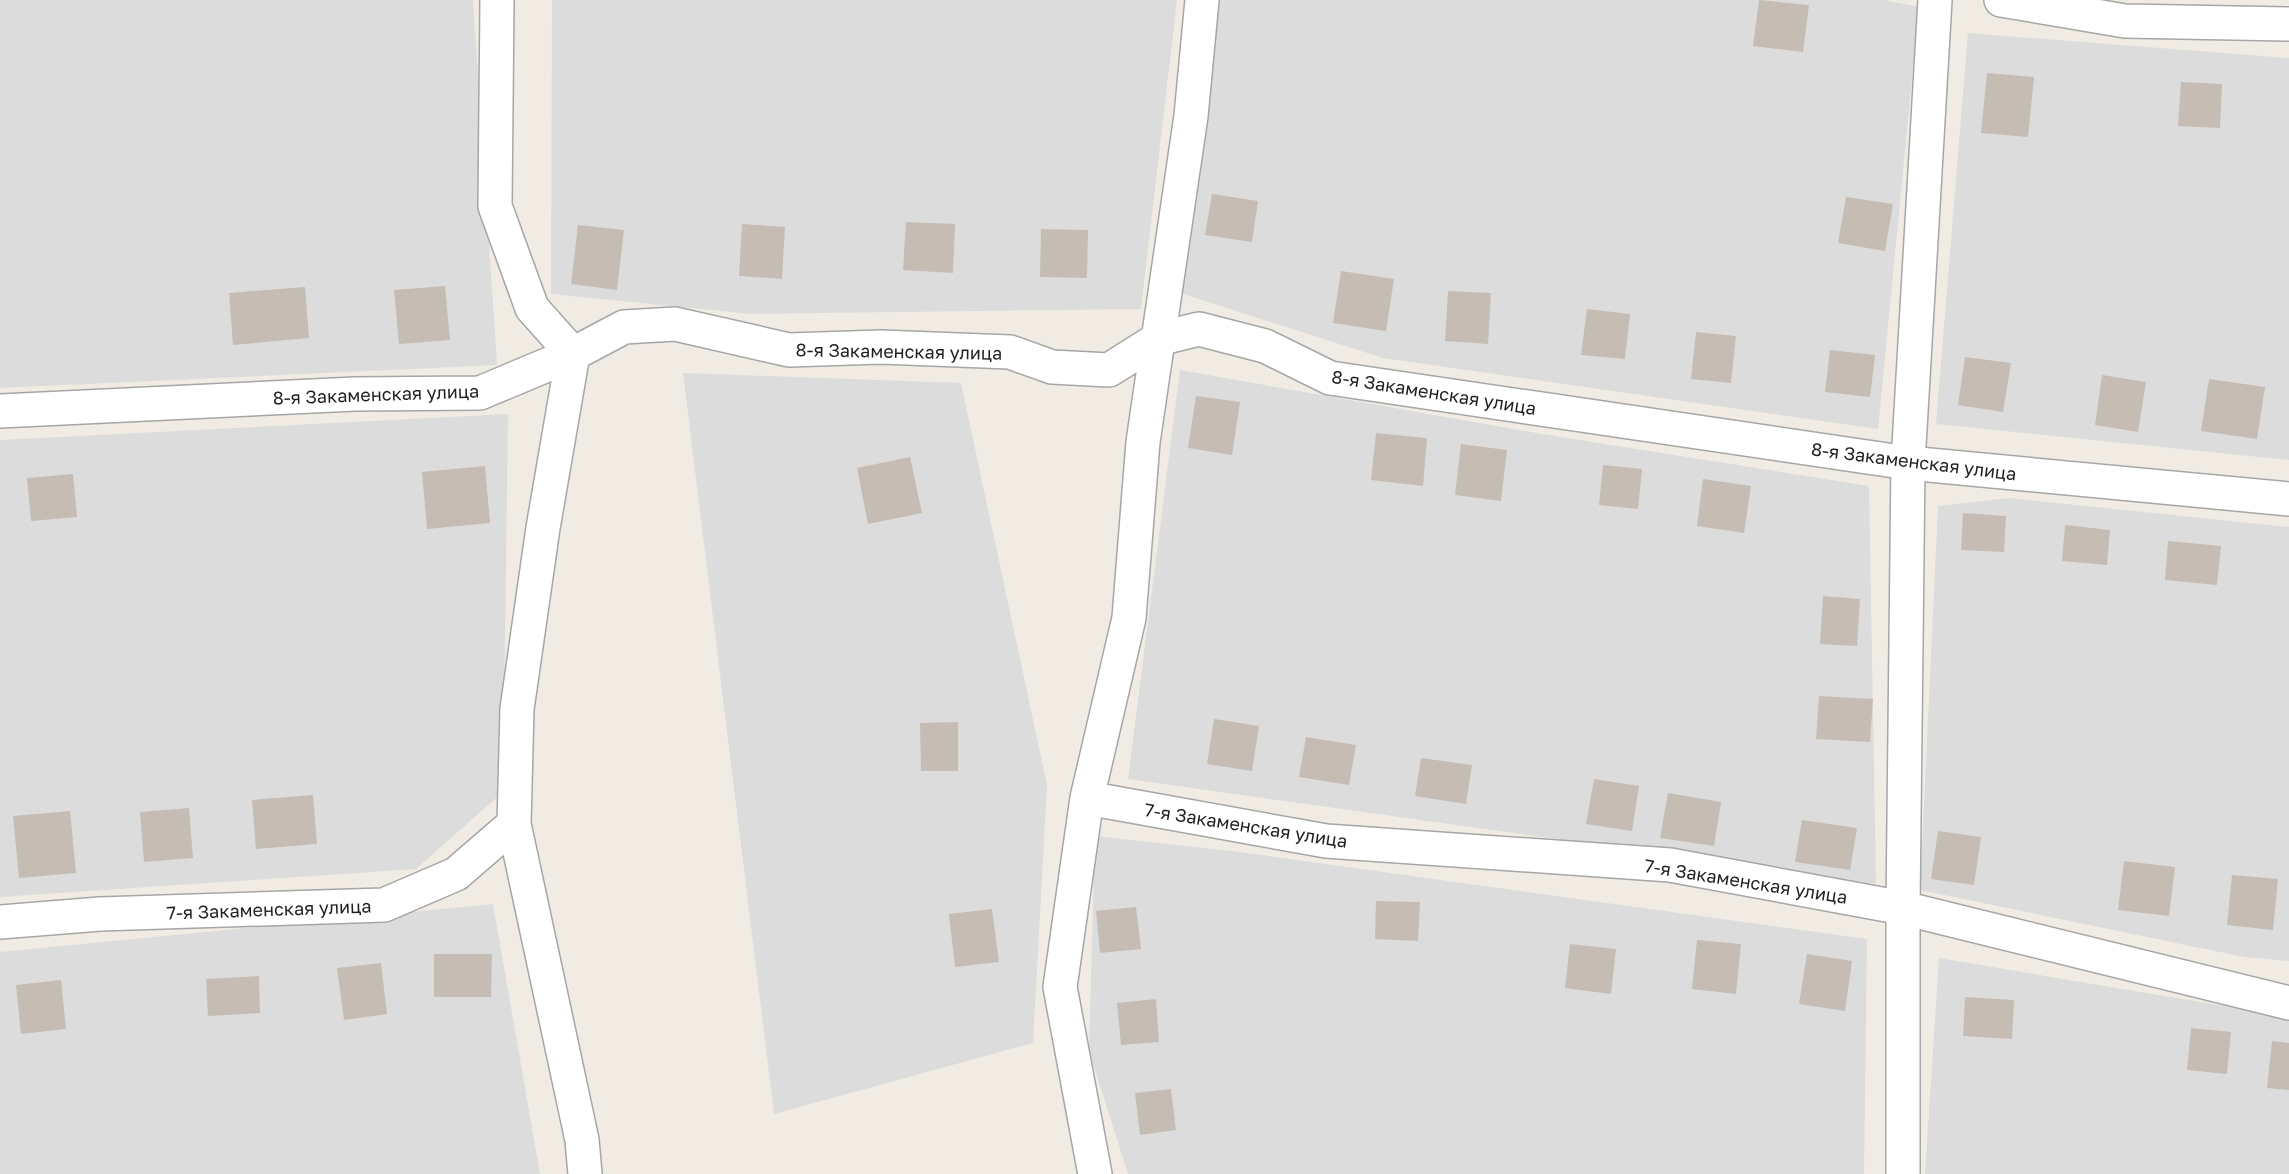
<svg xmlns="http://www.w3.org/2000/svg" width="2289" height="1174" viewBox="0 0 2289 1174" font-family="'Golos Text',sans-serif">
<rect width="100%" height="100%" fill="#f0ece4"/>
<!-- residential -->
<path fill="#dddcdc" d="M 0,0 L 473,0 L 497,365 L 0,388 Z
M 552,0 L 1177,0 L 1141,309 L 751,314 L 551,294 Z
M 1214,0 L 1884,0 L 1919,7 L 1878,429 L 1383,358 L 1180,293 Z
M 1968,33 L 2289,58 L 2289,460 L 1936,424 Z
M 1180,370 L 1542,434 L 1869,486 L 1876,884 L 1128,779 Z
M 683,373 L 961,383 L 1047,785 L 1033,1043 L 774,1114 Z
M 508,414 L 503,792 L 416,869 L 0,897 L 0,440 Z
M 2009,498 L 2289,527 L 2289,961 L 2244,957 L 1920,890 L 1938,506 Z
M 1095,836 L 1232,851 L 1867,939 L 1864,1174 L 1128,1174 L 1089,1051 Z
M 493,904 L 540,1174 L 0,1174 L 0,952 Z
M 1939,958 L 2289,1017 L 2289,1174 L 1925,1174 Z"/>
<!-- building -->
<path fill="#c5bcb4" d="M 1759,0 L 1809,5 L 1803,52 L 1753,46 Z
M 1987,73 L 2034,77 L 2028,137 L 1981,133 Z
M 2181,82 L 2222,84 L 2220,128 L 2178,126 Z
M 1212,194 L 1258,201 L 1252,242 L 1205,235 Z
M 1846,197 L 1893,204 L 1885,251 L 1838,243 Z
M 906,222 L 955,224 L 953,273 L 903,270 Z
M 742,224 L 785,227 L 782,279 L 739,276 Z
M 578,225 L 624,230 L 617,290 L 571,284 Z
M 1041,229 L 1088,230 L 1087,278 L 1040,277 Z
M 1341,271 L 1394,279 L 1386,331 L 1333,323 Z
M 445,286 L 450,340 L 399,344 L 394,290 Z
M 305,287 L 309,338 L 233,345 L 229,293 Z
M 1448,291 L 1491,293 L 1488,344 L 1445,341 Z
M 1587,309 L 1630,314 L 1625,359 L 1581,355 Z
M 1696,332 L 1736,336 L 1731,383 L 1691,379 Z
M 1830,350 L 1875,355 L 1870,397 L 1825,392 Z
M 1965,357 L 2011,363 L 2003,412 L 1958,405 Z
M 2102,375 L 2146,382 L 2138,432 L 2095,425 Z
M 2209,379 L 2265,387 L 2257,439 L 2201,431 Z
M 1196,396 L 1240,402 L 1232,455 L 1188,448 Z
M 1376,433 L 1427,438 L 1423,486 L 1371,480 Z
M 1461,444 L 1507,450 L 1501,501 L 1455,495 Z
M 910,457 L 922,513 L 868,524 L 857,468 Z
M 1603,465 L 1642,469 L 1638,509 L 1599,505 Z
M 485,466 L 490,523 L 427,529 L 422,472 Z
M 73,474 L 77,517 L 31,521 L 27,478 Z
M 1703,479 L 1751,486 L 1744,533 L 1697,526 Z
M 1963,513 L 2006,516 L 2004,552 L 1961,550 Z
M 2065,525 L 2110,530 L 2107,565 L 2062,561 Z
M 2168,541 L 2221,546 L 2217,585 L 2165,580 Z
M 1823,596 L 1860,599 L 1857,646 L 1820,644 Z
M 1819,696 L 1873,699 L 1870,742 L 1816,739 Z
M 1214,719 L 1259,726 L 1252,771 L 1207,764 Z
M 958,722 L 958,771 L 921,771 L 920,723 Z
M 1306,737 L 1356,745 L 1349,785 L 1299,777 Z
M 1421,758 L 1472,765 L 1466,804 L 1415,796 Z
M 1594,779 L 1639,786 L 1632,831 L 1586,824 Z
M 1668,793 L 1721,802 L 1714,846 L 1660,838 Z
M 313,795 L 317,844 L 256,849 L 252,800 Z
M 189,808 L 193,858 L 144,862 L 140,812 Z
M 70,811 L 76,873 L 19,878 L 13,816 Z
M 1802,820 L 1857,828 L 1850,870 L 1795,862 Z
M 1938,831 L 1981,837 L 1974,885 L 1931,879 Z
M 2124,861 L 2175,867 L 2169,916 L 2118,910 Z
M 2232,875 L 2278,879 L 2273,930 L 2227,925 Z
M 1376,901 L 1420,902 L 1418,941 L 1375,939 Z
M 1136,907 L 1141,949 L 1100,953 L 1096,911 Z
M 992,909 L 999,962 L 955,967 L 949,914 Z
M 1697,940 L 1741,944 L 1736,994 L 1692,989 Z
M 1570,944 L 1616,949 L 1611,994 L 1565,988 Z
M 434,954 L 492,954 L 491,997 L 434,997 Z
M 1807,954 L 1852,961 L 1845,1011 L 1799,1004 Z
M 381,963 L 387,1014 L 344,1020 L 337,968 Z
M 259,976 L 260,1013 L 208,1016 L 206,979 Z
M 61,980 L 66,1029 L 21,1034 L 16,985 Z
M 1965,997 L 2014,1000 L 2012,1039 L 1963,1036 Z
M 1156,999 L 1159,1042 L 1121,1045 L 1117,1003 Z
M 2191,1028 L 2231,1032 L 2227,1074 L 2187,1070 Z
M 2272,1041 L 2289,1043 L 2289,1090 L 2267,1088 Z
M 1171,1089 L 1176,1130 L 1140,1135 L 1135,1093 Z"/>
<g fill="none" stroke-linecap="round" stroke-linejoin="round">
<defs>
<path id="minor" d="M 497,0 L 495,206 L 532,308 L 573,354 L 543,528 L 517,709 L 514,824 L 582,1140 L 585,1174
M 2001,0 L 2125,21 L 2289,24
M 0,411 L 355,394 L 480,393 L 573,354 L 624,327 L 675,324 L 789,350 L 881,347 L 1010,352 L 1052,367 L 1109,370 L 1158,339 L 1199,329 L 1265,346 L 1330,378 L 1908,463 L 2289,499
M 1087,798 L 1326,841 L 1670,865 L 1903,908 L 2289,1003
M 0,922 L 100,914 L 384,905 L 456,874 L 514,824
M 1095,1174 L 1060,987 L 1087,798 L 1129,618 L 1143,442 L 1191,116 L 1202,0
M 1903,1174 L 1903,908 L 1908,463 L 1935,0"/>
</defs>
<!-- minor casing -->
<use href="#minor" stroke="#a6a6a6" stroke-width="36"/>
<!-- minor -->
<use href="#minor" stroke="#fff" stroke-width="33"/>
</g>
<g text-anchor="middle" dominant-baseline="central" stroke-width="6" stroke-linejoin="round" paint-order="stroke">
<!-- street labels -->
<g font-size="18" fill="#1f1f1f" stroke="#fff">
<text transform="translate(899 351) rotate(1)">8-я Закаменская улица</text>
<text transform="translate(1434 392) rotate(9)">8-я Закаменская улица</text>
<text transform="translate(376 394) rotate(-2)">8-я Закаменская улица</text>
<text transform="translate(1914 461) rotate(7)">8-я Закаменская улица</text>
<text transform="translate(1246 825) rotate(9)">7-я Закаменская улица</text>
<text transform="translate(1746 881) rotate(9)">7-я Закаменская улица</text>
<text transform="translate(269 909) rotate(-2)">7-я Закаменская улица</text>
</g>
</g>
</svg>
